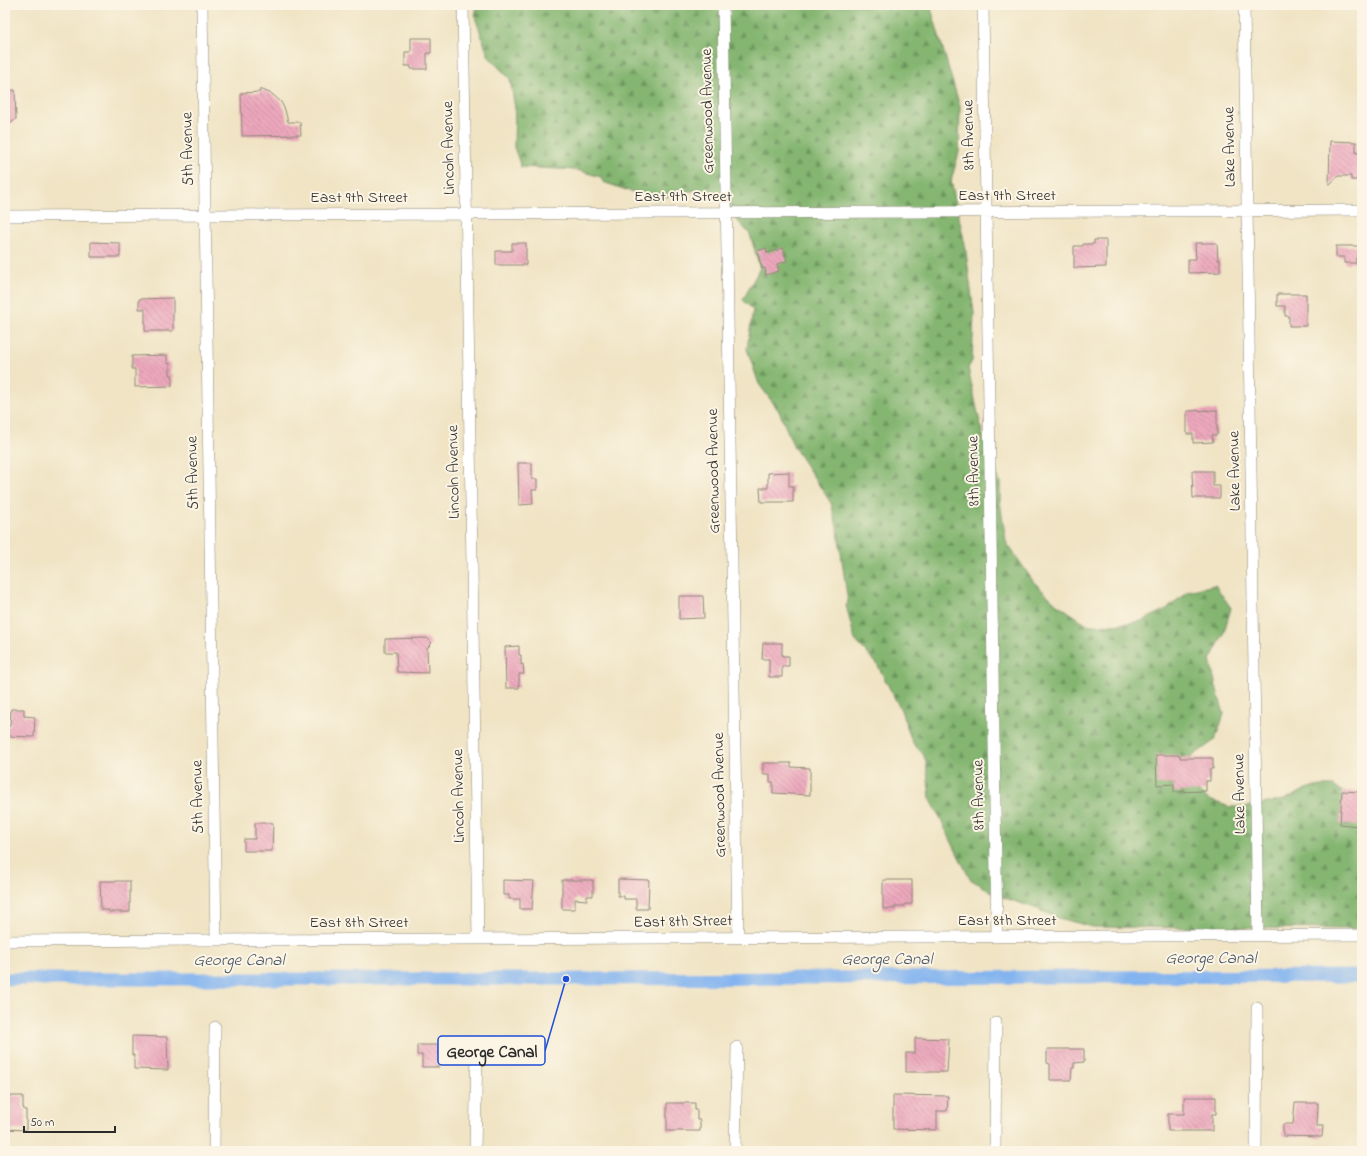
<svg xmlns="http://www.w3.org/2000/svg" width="1367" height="1156" viewBox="0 0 1367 1156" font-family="'Indie Flower',sans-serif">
<defs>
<pattern id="forest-firs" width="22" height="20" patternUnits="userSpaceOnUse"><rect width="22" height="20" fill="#84b671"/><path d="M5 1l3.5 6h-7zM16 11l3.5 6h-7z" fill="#6c945d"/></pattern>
<pattern id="building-back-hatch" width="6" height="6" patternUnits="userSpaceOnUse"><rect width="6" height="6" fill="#eda8bd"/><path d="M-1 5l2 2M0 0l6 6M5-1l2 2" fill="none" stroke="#c0899a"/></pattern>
</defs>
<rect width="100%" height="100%" fill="#fcf5e5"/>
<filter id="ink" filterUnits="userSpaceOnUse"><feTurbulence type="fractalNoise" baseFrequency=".025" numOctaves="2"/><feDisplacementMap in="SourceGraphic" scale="8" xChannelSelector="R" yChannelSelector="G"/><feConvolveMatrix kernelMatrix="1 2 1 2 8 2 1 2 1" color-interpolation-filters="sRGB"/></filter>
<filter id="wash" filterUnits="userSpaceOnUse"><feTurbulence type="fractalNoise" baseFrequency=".012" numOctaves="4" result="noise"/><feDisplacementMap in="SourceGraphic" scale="16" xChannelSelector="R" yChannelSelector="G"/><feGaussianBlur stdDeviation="0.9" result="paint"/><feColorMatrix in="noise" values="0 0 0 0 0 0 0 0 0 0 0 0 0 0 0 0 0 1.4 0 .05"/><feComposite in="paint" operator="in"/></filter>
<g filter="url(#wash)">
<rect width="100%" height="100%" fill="#f0e4c5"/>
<!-- forest -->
<path fill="url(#forest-firs)" stroke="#58704e" d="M 477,5 L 930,5 L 960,107 L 959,152 L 951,181 L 965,245 L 974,313 L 972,361 L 968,368 L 984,441 L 1000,482 L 1000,502 L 1006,542 L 1033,581 L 1045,593 L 1057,604 L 1088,625 L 1113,625 L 1142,621 L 1167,609 L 1188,591 L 1215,585 L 1231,608 L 1223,635 L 1210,660 L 1216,687 L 1224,714 L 1215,740 L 1186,761 L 1196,790 L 1209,800 L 1230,807 L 1245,807 L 1284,800 L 1309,788 L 1322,786 L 1333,786 L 1341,791 L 1362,795 L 1362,929 L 1093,927 L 1058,918 L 1032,907 L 999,896 L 970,879 L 930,798 L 926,761 L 923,754 L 912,742 L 901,710 L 877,664 L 855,640 L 846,605 L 848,603 L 838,531 L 831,503 L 794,447 L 779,411 L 759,384 L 747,349 L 753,310 L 743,300 L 760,268 L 750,234 L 730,213 L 723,201 L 699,190 L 680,192 L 656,200 L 603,182 L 601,177 L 577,170 L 521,167 L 514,147 L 515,108 L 510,79 L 489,57 L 475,17 Z"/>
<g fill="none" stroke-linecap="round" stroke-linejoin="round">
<!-- canal -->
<path stroke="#83b4ef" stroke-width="13" d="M 5,979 L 566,979 L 1362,976"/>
</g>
<g id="blocks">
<!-- building -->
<path fill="url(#building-back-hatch)" d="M 411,38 L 431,38 L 431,53 L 427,53 L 427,69 L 411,69 L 411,66 L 405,66 L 405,52 L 411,52 Z
M 260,89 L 272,94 L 281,102 L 285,110 L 288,122 L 300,122 L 301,135 L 242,136 L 241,93 L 260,92 Z
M 15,90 L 16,119 L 5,128 L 5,91 Z
M 1330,141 L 1356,142 L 1356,153 L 1362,153 L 1362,180 L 1351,180 L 1351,176 L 1338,176 L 1329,185 Z
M 1094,240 L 1106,240 L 1106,267 L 1074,268 L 1074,246 L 1083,246 L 1083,244 L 1094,244 Z
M 91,242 L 120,243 L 120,257 L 91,257 Z
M 512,243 L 526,243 L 526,265 L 496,265 L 496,251 L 512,251 Z
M 1195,243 L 1217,243 L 1218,260 L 1220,260 L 1220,272 L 1188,273 L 1188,259 L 1196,259 Z
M 1336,246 L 1362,246 L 1362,257 L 1356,257 L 1356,263 L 1344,263 L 1344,257 L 1336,257 Z
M 766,248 L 767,253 L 783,248 L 787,261 L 777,264 L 779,271 L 766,275 L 765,268 L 762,269 L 757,251 Z
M 1277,294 L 1306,294 L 1306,326 L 1289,326 L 1289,316 L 1285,316 L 1285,306 L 1277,306 Z
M 173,298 L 173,331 L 145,331 L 145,309 L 139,309 L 139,299 Z
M 167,355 L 167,363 L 170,363 L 170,375 L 172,374 L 172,386 L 135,387 L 135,369 L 132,369 L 132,356 Z
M 1217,410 L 1217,435 L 1212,435 L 1213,442 L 1193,443 L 1193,434 L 1187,434 L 1187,411 Z
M 518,463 L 532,463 L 532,479 L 537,479 L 537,490 L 532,490 L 533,504 L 519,505 Z
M 1192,471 L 1213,471 L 1213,486 L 1220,486 L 1220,498 L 1193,498 Z
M 789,472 L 789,486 L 793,486 L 793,502 L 761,502 L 760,488 L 768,488 L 768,473 Z
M 679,596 L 703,596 L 704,618 L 679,619 Z
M 427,638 L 432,643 L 427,648 L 428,673 L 397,672 L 396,652 L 385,652 L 385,639 Z
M 763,643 L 782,643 L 782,656 L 789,656 L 789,666 L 782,666 L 782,677 L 769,677 L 769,659 L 762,659 Z
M 519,646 L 519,655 L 521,655 L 521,665 L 523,664 L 524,674 L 519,674 L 519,688 L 506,688 L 505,647 Z
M 11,709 L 24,709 L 24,716 L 35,717 L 34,737 L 5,736 L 5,726 L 10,726 Z
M 1156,755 L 1180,755 L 1180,758 L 1213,758 L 1213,769 L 1210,769 L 1210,781 L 1206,781 L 1206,791 L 1174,792 L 1174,784 L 1157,785 Z
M 763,763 L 791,763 L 791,767 L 810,768 L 810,795 L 773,793 L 773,782 L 770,782 L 770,774 L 763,774 Z
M 1342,791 L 1361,792 L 1358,826 L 1340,824 Z
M 255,823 L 273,823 L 272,851 L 244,851 L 244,839 L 255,839 Z
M 618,879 L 649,880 L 648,909 L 636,909 L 636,899 L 624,899 L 624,896 L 618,896 Z
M 503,880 L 534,881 L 532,909 L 520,909 L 520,899 L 509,899 L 509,895 L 503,895 Z
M 562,880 L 593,880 L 593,896 L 587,896 L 587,900 L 575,899 L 575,909 L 562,909 Z
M 883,880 L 912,880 L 912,904 L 905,904 L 905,906 L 895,906 L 895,909 L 883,909 Z
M 100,881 L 130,881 L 130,912 L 109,912 L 109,910 L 101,910 Z
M 132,1036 L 167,1037 L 168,1070 L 134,1069 L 134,1055 L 132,1055 Z
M 915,1038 L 949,1039 L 947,1072 L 906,1072 L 906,1053 L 915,1053 Z
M 417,1045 L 439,1045 L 439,1067 L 422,1067 L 422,1055 L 417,1055 Z
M 1047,1049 L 1084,1049 L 1084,1062 L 1074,1063 L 1074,1068 L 1072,1068 L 1071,1080 L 1050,1080 L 1050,1064 L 1047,1063 Z
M 893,1095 L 948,1096 L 947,1111 L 937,1111 L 937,1130 L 893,1129 Z
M 5,1096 L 23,1096 L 23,1108 L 24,1108 L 24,1110 L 26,1110 L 26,1130 L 5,1129 Z
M 1184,1097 L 1216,1097 L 1216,1114 L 1212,1114 L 1212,1131 L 1168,1131 L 1168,1114 L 1184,1114 Z
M 667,1103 L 695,1103 L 695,1110 L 697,1110 L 697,1120 L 700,1120 L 700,1131 L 667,1131 Z
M 1295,1103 L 1318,1103 L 1317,1126 L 1323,1126 L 1322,1137 L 1283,1136 L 1283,1124 L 1293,1124 Z"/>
</g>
</g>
<g filter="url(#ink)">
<use href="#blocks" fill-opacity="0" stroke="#8e8878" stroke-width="1"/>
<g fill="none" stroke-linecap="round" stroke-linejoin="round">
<defs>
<path id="minor" d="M 202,5 L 216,940
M 463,5 L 478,939
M 723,5 L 738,937
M 983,5 L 997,937
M 1244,5 L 1258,936
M 5,216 L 1362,210
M 5,941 L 1362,935
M 214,1151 L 215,1027
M 475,1151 L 477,1046
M 735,1151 L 737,1047
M 995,1151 L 996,1023
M 1256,1151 L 1257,1008"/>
</defs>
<!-- minor casing -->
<use href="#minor" stroke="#8e8878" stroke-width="12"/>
<!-- minor -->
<use href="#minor" stroke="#fff" stroke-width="11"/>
</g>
</g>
<g text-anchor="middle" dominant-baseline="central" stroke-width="4" stroke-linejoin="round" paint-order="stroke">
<!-- street labels -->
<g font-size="16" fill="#2b2b2b" stroke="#fcf5e5">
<text transform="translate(708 111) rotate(-91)">Greenwood Avenue</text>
<text transform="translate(969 135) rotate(-91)">8th Avenue</text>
<text transform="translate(1230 147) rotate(-91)">Lake Avenue</text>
<text transform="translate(449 148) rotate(-91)">Lincoln Avenue</text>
<text transform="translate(188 149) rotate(-91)">5th Avenue</text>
<text x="1007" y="196">East 9th Street</text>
<text x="683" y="197">East 9th Street</text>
<text x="359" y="198">East 9th Street</text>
<text transform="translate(714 471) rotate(-91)">Greenwood Avenue</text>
<text transform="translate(974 471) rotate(-91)">8th Avenue</text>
<text transform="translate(1235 471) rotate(-91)">Lake Avenue</text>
<text transform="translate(454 472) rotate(-91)">Lincoln Avenue</text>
<text transform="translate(193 473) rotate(-91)">5th Avenue</text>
<text transform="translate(1240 794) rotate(-91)">Lake Avenue</text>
<text transform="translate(720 795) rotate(-91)">Greenwood Avenue</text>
<text transform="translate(979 795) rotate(-91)">8th Avenue</text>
<text transform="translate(459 796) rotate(-91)">Lincoln Avenue</text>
<text transform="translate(198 797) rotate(-91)">5th Avenue</text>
<text x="1007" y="921">East 8th Street</text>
<text transform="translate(683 922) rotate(-1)">East 8th Street</text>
<text x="359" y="923">East 8th Street</text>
</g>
<!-- water labels -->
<g font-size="17" font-style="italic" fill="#455466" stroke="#fcf5e5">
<text x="1211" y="958">George Canal</text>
<text x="887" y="959">George Canal</text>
<text x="239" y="960">George Canal</text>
</g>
</g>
<!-- callouts -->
<path fill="none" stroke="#1d4ed8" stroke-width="1.5" d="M566 979L545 1051"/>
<circle fill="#1d4ed8" stroke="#fcf5e5" stroke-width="1.5" cx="566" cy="979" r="4"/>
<rect fill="#fcf5e5" stroke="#1d4ed8" stroke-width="1.5" x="438" y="1036" width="107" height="29" rx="4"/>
<g font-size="17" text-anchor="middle" font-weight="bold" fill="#2b2b2b">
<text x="492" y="1057">George Canal</text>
</g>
<!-- margin -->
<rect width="1367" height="1156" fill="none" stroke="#fcf5e5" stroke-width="20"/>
<!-- scale -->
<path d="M24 1126v6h91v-6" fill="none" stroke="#2b2b2b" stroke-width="2"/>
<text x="30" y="1126" font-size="12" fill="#2b2b2b" stroke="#fcf5e5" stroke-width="3" paint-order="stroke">50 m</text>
</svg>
